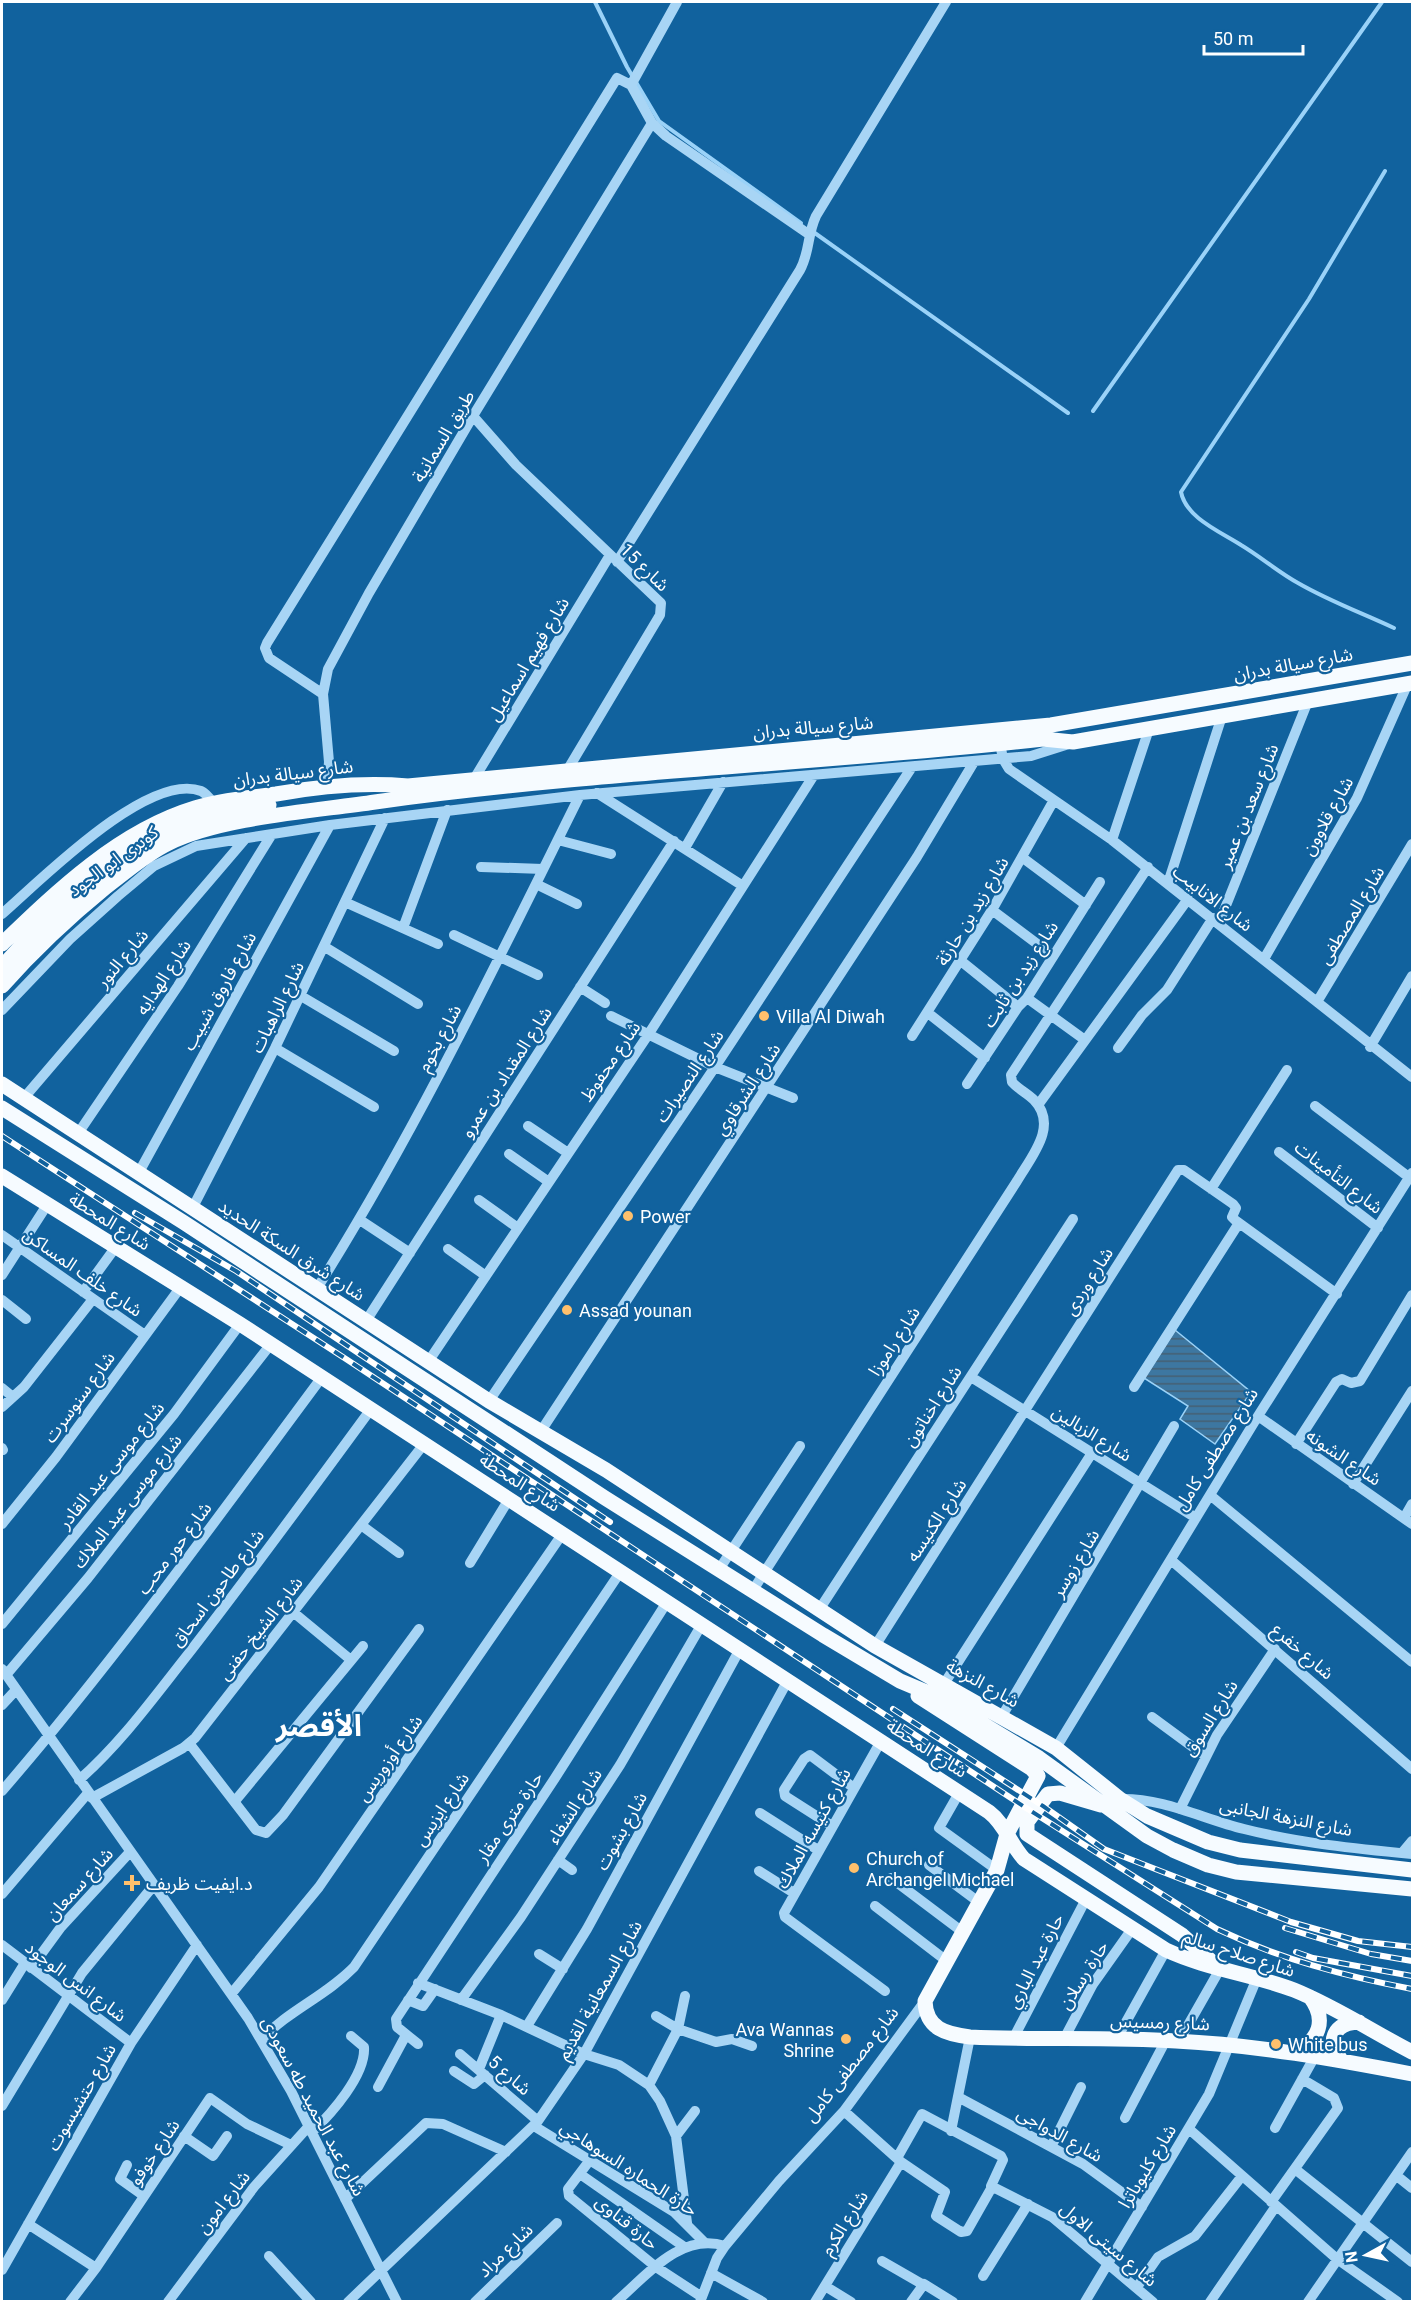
<svg xmlns="http://www.w3.org/2000/svg" width="1414" height="2303" viewBox="0 0 1414 2303" font-family="Roboto,'Noto Sans Arabic',sans-serif">
<defs>
<pattern id="water-rules" width="6" height="5" patternUnits="userSpaceOnUse" patternTransform="scale(1.5)"><rect width="6" height="5" fill="#3d77a1"/><path d="M0 2.5h6" fill="none" stroke="#455f72"/></pattern>
</defs>
<rect width="100%" height="100%" fill="#11629e"/>
<!-- water -->
<path fill="url(#water-rules)" stroke="#9ad2f8" stroke-width="1.5" d="M 1175,1330 L 1251,1392 L 1215,1444 L 1180,1419 L 1188,1406 L 1144,1378 Z"/>
<g fill="none" stroke-linecap="round" stroke-linejoin="round">
<!-- stream -->
<path stroke="#9ad2f8" stroke-width="4" d="M 595,2 L 627,67 L 659,121 L 801,223
M 1385,171 L 1309,299 L 1181,492 C 1186,518 1221,532 1241,545 C 1261,557 1278,572 1298,583 C 1329,601 1362,613 1394,628
M 812,231 L 1068,413
M 1093,411 L 1382,2"/>
<!-- minor -->
<path stroke="#a8d5f5" stroke-width="10" d="M 631,85 L 677,2
M 473,416 L 516,465 L 661,603 L 660,615 L 568,769
M 617,562 L 800,270 C 810,252 807,235 816,216 L 946,2
M 323,694 L 269,658 L 265,648 L 267,643 L 617,78 L 631,85 L 652,123 L 666,136 L 807,233
M 1000,743 L 1003,759 L 1009,769 L 1112,840 L 1412,1077
M 474,779 L 610,555
M 327,786 L 329,762 L 323,694 L 328,669 L 369,593 L 473,416 L 652,123
M 597,793 L 743,886
M 558,840 L 611,854
M 1112,840 L 1149,729
M 685,848 L 723,782
M 1023,858 L 1086,905
M 481,867 L 543,869
M 1168,883 L 1222,716
M 536,884 L 577,904
M 347,903 L 438,944
M 992,910 L 1052,955
M 2,914 C 40,881 148,771 201,791 C 206,793 211,800 214,804
M 1219,923 L 1308,701
M 403,928 L 447,810
M 454,935 L 538,975
M 325,947 L 418,1004
M 1264,959 L 1357,798 L 1408,683
M 961,961 L 1018,1007
M 580,987 L 605,1003
M 301,996 L 394,1051
M 1027,998 L 1085,1040
M 1317,1002 L 1412,844
M 2,1010 L 70,939 L 118,896 L 154,866 L 196,846 L 330,825 L 580,795 L 1031,756 L 1072,743
M 928,1013 L 985,1058
M 611,1016 L 715,1067 L 793,1098
M 912,1036 L 992,910 L 1054,800
M 1370,1047 L 1412,976
M 275,1048 L 374,1107
M 1118,1048 L 1142,1015 L 1167,990 L 1213,918
M 967,1084 L 1018,1007 L 1027,998 L 1100,882
M 23,1099 L 246,838
M 1038,1105 L 1188,899
M 1315,1106 L 1410,1178
M 528,1126 L 568,1153
M 77,1135 L 178,986 L 272,834
M 1279,1152 L 1378,1228
M 509,1154 L 549,1182
M 138,1174 L 330,825
M 1211,1189 L 1287,1070
M 479,1200 L 518,1228
M 192,1209 L 275,1048 L 385,818
M 360,1220 L 410,1253
M 2,1235 L 145,1335
M 448,1249 L 486,1276
M 2,1275 L 47,1205
M 316,1290 C 416,1131 497,962 580,795
M 83,1292 L 115,1248
M 2,1300 L 26,1319
M 366,1321 L 674,841
M 428,1362 L 648,1035 L 814,775
M 971,1377 L 1196,1518
M 1134,1387 L 1239,1223
M 2,1388 L 13,1397
M 489,1401 L 715,1067 L 912,767
M 2,1407 L 24,1387 L 93,1299
M 1258,1416 L 1412,1524
M 541,1431 L 917,857 L 974,762
M 1296,1444 L 1336,1382 L 1342,1379 L 1351,1383 L 1360,1381 L 1412,1295
M 2,1448 L 3,1450
M 1353,1484 L 1412,1391
M 1210,1495 L 1412,1662
M 1404,1518 L 1412,1504
M 2,1524 L 56,1457 L 180,1288
M 361,1525 L 399,1553
M 1171,1560 L 1412,1769
M 470,1563 L 509,1499
M 720,1568 L 800,1446
M 753,1590 L 1017,1181 C 1031,1157 1059,1126 1034,1100 C 1027,1093 1018,1089 1012,1082 L 1011,1075 L 1148,867
M 819,1610 L 1073,1219
M 293,1612 L 351,1660
M 2,1624 L 174,1414 L 240,1324
M 875,1646 L 1178,1170 L 1184,1170 L 1233,1204 L 1236,1208 L 1232,1217 L 1235,1220 L 1337,1294
M 2,1669 L 248,2018 L 291,2091 L 397,2302
M 6,1675 L 88,1578 L 271,1344
M 944,1684 L 1092,1453
M 2,1705 L 16,1690
M 1002,1716 L 1174,1426
M 1152,1717 L 1205,1756
M 881,1741 L 784,1913 L 785,1917 L 885,1991
M 189,1743 L 256,1830 L 266,1833 L 283,1815 L 419,1629
M 1056,1748 L 1258,1416 L 1412,1173
M 79,1780 C 122,1742 154,1697 189,1653 C 251,1573 311,1491 371,1409
M 2,1791 C 116,1659 218,1517 322,1377
M 959,1793 L 939,1828 L 997,1870
M 92,1798 L 183,1748 L 195,1738 L 424,1444
M 1120,1799 C 1164,1798 1203,1819 1244,1829 C 1299,1843 1357,1849 1412,1854
M 235,1801 L 363,1646
M 1180,1809 L 1217,1735 L 1275,1649
M 760,1813 L 818,1850
M 832,1826 L 785,1796 L 784,1790 L 804,1759 L 810,1755 L 854,1788
M 1402,1853 L 1412,1841
M 558,1860 L 572,1870
M 929,1865 L 980,1903
M 759,1871 L 794,1893
M 891,1878 L 964,1933
M 2,1894 L 88,1793
M 875,1906 L 948,1962
M 2,1945 L 131,2043
M 539,1954 L 563,1969
M 31,1968 L 61,1927 L 130,1852
M 418,1983 L 501,2015 L 584,2054 L 619,2065 L 649,2085 L 660,2101 L 676,2136 L 687,2223
M 232,1993 L 319,1887 L 563,1533
M 2,2000 L 25,1963
M 408,2000 L 423,2006 L 435,1989
M 461,2000 L 521,1917 L 620,1765 L 702,1624
M 656,2016 L 678,2029 L 716,2042 L 732,2039 L 752,2046
M 527,2026 L 587,1929 L 740,1649
M 262,2039 C 289,2010 326,1996 354,1967 L 621,1571
M 1013,2039 L 1086,1899
M 1064,2039 L 1093,1984 L 1132,1929
M 1116,2040 L 1166,1950
M 1179,2041 L 1220,1969
M 418,2044 L 397,2027 L 396,2019 L 555,1778 L 667,1602
M 460,2054 L 538,2121
M 479,2069 L 501,2015
M 454,2071 L 474,2084 L 485,2075
M 649,2085 L 678,2029 L 685,1996
M 378,2087 L 406,2035
M 958,2097 L 1083,2164 L 1142,2207
M 2,2106 L 82,1973 L 154,1885
M 844,2111 L 901,2162 L 945,2192 L 936,2216 L 961,2232 L 967,2231 L 992,2187
M 1125,2118 L 1166,2040
M 534,2126 L 674,2212 L 704,2242
M 1275,2128 L 1315,2056
M 1189,2129 L 1337,2259 L 1398,2302
M 951,2131 L 970,2037
M 312,2132 C 331,2114 366,2075 364,2047 L 351,2036
M 184,2136 L 213,2156 L 227,2136
M 676,2136 L 695,2111
M 1052,2145 L 1081,2087
M 897,2158 L 922,2114 L 1001,2156 L 1003,2160 L 991,2186 L 1052,2217 L 1153,2302
M 590,2160 L 568,2189 L 569,2196 L 656,2267 L 702,2297
M 127,2165 L 120,2179 L 144,2196
M 1295,2169 L 1412,2262
M 580,2174 L 683,2246
M 1397,2176 L 1412,2188
M 345,2199 L 426,2123 L 443,2124 L 506,2152
M 1271,2202 L 1338,2108 L 1334,2098 L 1302,2079
M 28,2224 L 96,2268
M 269,2256 L 311,2302
M 882,2261 L 922,2284
M 2,2270 L 131,2043 L 197,1945
M 711,2273 L 763,2302
M 983,2276 L 1028,2204
M 825,2286 L 851,2302
M 1137,2287 L 1158,2257 L 1195,2236 L 1242,2176
M 70,2302 L 96,2268 L 210,2098 L 247,2124 L 291,2145
M 168,2302 L 254,2187 L 309,2126
M 348,2302 L 538,2121 L 584,2054 L 788,1680
M 475,2302 L 557,2223
M 616,2302 C 647,2275 681,2232 725,2246
M 700,2302 L 717,2258 L 725,2246 L 779,2181 L 844,2111 L 925,2001
M 815,2302 L 901,2162
M 911,2302 L 924,2284 L 953,2302
M 1085,2302 L 1209,2094 L 1257,1978
M 1210,2302 L 1276,2206
M 1308,2302 L 1412,2152"/>
<!-- major -->
<path stroke="#f6fbff" stroke-width="15" d="M 2,944 C 57,891 119,831 195,808 C 221,800 249,798 276,794 C 321,786 363,782 408,786 L 1051,725 L 1412,663
M 2,967 C 41,922 120,849 175,827 C 204,815 238,810 269,805
M 2,986 C 34,950 68,918 106,887 C 126,872 146,854 169,843 C 222,817 316,811 375,802 C 597,771 821,764 1043,739 L 1073,742 L 1412,683
M 2,1084 L 489,1401 L 606,1470 L 875,1646 L 1056,1748 L 1120,1799 L 1147,1816 L 1208,1842 L 1240,1850 L 1412,1870
M 2,1108 L 183,1222 L 605,1498 L 823,1635 L 900,1681 L 938,1697 L 1039,1758 L 1147,1836 L 1173,1850 L 1208,1865 L 1236,1872 L 1412,1889
M 2,1176 L 240,1324 L 989,1812 C 1005,1824 1010,1844 1024,1859 L 1166,1950 C 1207,1969 1252,1974 1294,1990 C 1336,2007 1373,2032 1412,2052
M 918,1696 L 1032,1769 L 1038,1776 L 1007,1834 L 997,1870 L 925,2001 C 926,2029 946,2034 970,2037 C 1039,2040 1108,2037 1176,2041 C 1257,2045 1334,2059 1412,2074
M 1101,1805 L 1060,1793 L 1048,1794 L 1027,1822 L 1027,1834 L 1182,1935 L 1220,1969
M 1295,2051 C 1320,2041 1327,2019 1310,1997
M 1341,2060 C 1326,2040 1334,2023 1359,2022"/>
<defs>
<path id="rail" d="M 2,1136 L 346,1359 L 1023,1806 L 1217,1929 C 1280,1959 1344,1976 1412,1989
M 135,1213 L 236,1271 L 610,1522
M 893,1709 L 1043,1806 L 1104,1849 L 1291,1922 L 1358,1941 L 1412,1947
M 1285,1928 L 1371,1954 L 1412,1961
M 1296,1952 L 1313,1958 L 1412,1976"/>
</defs>
<!-- rail casing -->
<use href="#rail" stroke="#fff" stroke-width="6"/>
<!-- rail -->
<use href="#rail" stroke="#11629e" stroke-width="4" stroke-dasharray="11" stroke-linecap="butt"/>
</g>
<!-- markers -->
<g fill="#ffc06c" stroke="#11629e" stroke-width="2">
<circle cx="764" cy="1016" r="6"/>
<circle cx="628" cy="1216" r="6"/>
<circle cx="567" cy="1310" r="6"/>
<circle cx="854" cy="1868" r="6"/>
<path d="M129 1874h6v6h6v6h-6v6h-6v-6h-6v-6h6z"/>
<circle cx="846" cy="2039" r="6"/>
<circle cx="1276" cy="2044" r="6"/>
</g>
<g text-anchor="middle" dominant-baseline="central" stroke-width="4.5" stroke-linejoin="round" paint-order="stroke">
<!-- street labels -->
<g font-size="18" fill="#fff" stroke="#11629e">
<text transform="translate(443 436) rotate(-59)">طريق السمانية</text>
<text transform="translate(645 567) rotate(44)">شارع 15</text>
<text transform="translate(528 659) rotate(-59)">شارع فهيم اسماعيل</text>
<text transform="translate(1293 664) rotate(-10)">شارع سيالة بدران</text>
<text transform="translate(813 727) rotate(-5)">شارع سيالة بدران</text>
<text transform="translate(293 773) rotate(-7)">شارع سيالة بدران</text>
<text transform="translate(1248 806) rotate(-68)">شارع سعد بن عمير</text>
<text transform="translate(1327 816) rotate(-61)">شارع قلاوون</text>
<text transform="translate(113 861) rotate(-36)">كوبرى ابو الجود</text>
<text transform="translate(1213 898) rotate(38)">شارع الانابيب</text>
<text transform="translate(972 911) rotate(-59)">شارع زيد بن حارثة</text>
<text transform="translate(1351 915) rotate(-59)">شارع المصطفى</text>
<text transform="translate(122 958) rotate(-50)">شارع النور</text>
<text transform="translate(1020 974) rotate(-57)">شارع زيد بن ثابت</text>
<text transform="translate(163 977) rotate(-57)">شارع الهدايه</text>
<text transform="translate(219 991) rotate(-61)">شارع فاروق شبيب</text>
<text transform="translate(277 1007) rotate(-64)">شارع الراهبات</text>
<text transform="translate(439 1038) rotate(-62)">شارع بخوم</text>
<text transform="translate(610 1061) rotate(-56)">شارع محفوظ</text>
<text transform="translate(506 1072) rotate(-57)">شارع المقداد بن عمرو</text>
<text transform="translate(689 1076) rotate(-56)">شارع النصيرات</text>
<text transform="translate(747 1089) rotate(-57)">شارع الشرقاوي</text>
<text transform="translate(1339 1177) rotate(38)">شارع التأمينات</text>
<text transform="translate(110 1221) rotate(32)">شارع المحطة</text>
<text transform="translate(292 1250) rotate(33)">شارع شرق السكة الحديد</text>
<text transform="translate(83 1272) rotate(35)">شارع خلف المساكن</text>
<text transform="translate(1088 1281) rotate(-58)">شارع وردى</text>
<text transform="translate(894 1341) rotate(-57)">شارع راموزا</text>
<text transform="translate(79 1397) rotate(-54)">شارع سنوسرت</text>
<text transform="translate(932 1406) rotate(-57)">شارع اخناتون</text>
<text transform="translate(1092 1433) rotate(32)">شارع الزبالين</text>
<text transform="translate(1216 1449) rotate(-58)">شارع مصطفى كامل</text>
<text transform="translate(1344 1457) rotate(34)">شارع الشونه</text>
<text transform="translate(111 1465) rotate(-51)">شارع موسى عبد القادر</text>
<text transform="translate(520 1482) rotate(33)">شارع المحطة</text>
<text transform="translate(127 1501) rotate(-52)">شارع موسى عبد الملاك</text>
<text transform="translate(936 1520) rotate(-57)">شارع الكنيسه</text>
<text transform="translate(174 1548) rotate(-53)">شارع حور محب</text>
<text transform="translate(1075 1563) rotate(-59)">شارع زوسر</text>
<text transform="translate(217 1588) rotate(-53)">شارع طاحون اسحاق</text>
<text transform="translate(260 1628) rotate(-52)">شارع الشيخ حفنى</text>
<text transform="translate(1303 1651) rotate(41)">شارع خفرع</text>
<text transform="translate(983 1683) rotate(29)">شارع النزهة</text>
<text transform="translate(1210 1718) rotate(-58)">شارع السوق</text>
<text transform="translate(927 1748) rotate(33)">شارع المحطة</text>
<text transform="translate(389 1758) rotate(-55)">شارع أوزوريس</text>
<text transform="translate(574 1806) rotate(-57)">شارع الشفاء</text>
<text transform="translate(441 1809) rotate(-56)">شارع ايزيس</text>
<text transform="translate(509 1817) rotate(-56)">حارة مترى مقار</text>
<text transform="translate(1286 1817) rotate(11)">شارع النزهة الجانبى</text>
<text transform="translate(813 1828) rotate(-61)">شارع كنيسه الملاك</text>
<text transform="translate(621 1831) rotate(-61)">شارع بشوت</text>
<text transform="translate(79 1884) rotate(-48)">شارع سمعان</text>
<text transform="translate(1239 1953) rotate(18)">شارع صلاح سالم</text>
<text transform="translate(1035 1961) rotate(-63)">حارة عبد الباري</text>
<text transform="translate(1083 1975) rotate(-58)">حارة رسلان</text>
<text transform="translate(76 1981) rotate(37)">شارع انس الوجود</text>
<text transform="translate(599 1990) rotate(-61)">شارع السمعانية القديم</text>
<text transform="translate(1160 2022) rotate(2)">شارع رمسيس</text>
<text transform="translate(851 2064) rotate(-52)">شارع مصطفى كامل</text>
<text transform="translate(510 2075) rotate(41)">شارع 5</text>
<text transform="translate(81 2097) rotate(-60)">شارع حتشبسوت</text>
<text transform="translate(314 2106) rotate(62)">شارع عبد الحميد طه سعودى</text>
<text transform="translate(1060 2134) rotate(29)">شارع الدواجى</text>
<text transform="translate(154 2152) rotate(-56)">شارع خوفو</text>
<text transform="translate(1147 2166) rotate(-59)">شارع كليوباترا</text>
<text transform="translate(629 2168) rotate(33)">حارة الحماره السوهاجي</text>
<text transform="translate(223 2202) rotate(-52)">شارع امون</text>
<text transform="translate(627 2222) rotate(39)">حارة قناوى</text>
<text transform="translate(844 2223) rotate(-58)">شارع الكرم</text>
<text transform="translate(1109 2244) rotate(40)">شارع سيتى الاول</text>
<text transform="translate(505 2250) rotate(-44)">شارع مراد</text>
</g>
<!-- poi labels -->
<g font-size="18" fill="#fff" stroke="#11629e" text-anchor="start">
<text x="776" y="1016">Villa Al Diwah</text>
<text x="640" y="1216">Power</text>
<text x="579" y="1310">Assad younan</text>
<text x="866" y="1858">Church of<tspan x="866" dy="21">Archangel Michael</tspan></text>
<text x="146" y="1883">د.ايفيت ظريف</text>
<text x="834" y="2029" text-anchor="end">Ava Wannas<tspan x="834" dy="21">Shrine</tspan></text>
<text x="1288" y="2044">White bus</text>
</g>
<!-- town labels -->
<g font-size="30" font-weight="bold" fill="#fff" stroke="#11629e">
<text x="319" y="1725">الأقصر</text>
</g>
</g>
<!-- border -->
<rect width="1414" height="2303" fill="none" stroke="#ffffff" stroke-width="6"/>
<!-- north arrow -->
<g transform="translate(1366 2255) rotate(262)" stroke="#11629e" stroke-width="4.5" paint-order="stroke">
<path d="M0-4.5L10 22L0 15L-10 22Z" fill="#ffffff"/>
<text y="-9" font-size="16" font-weight="bold" text-anchor="middle" fill="#ffffff">N</text>
</g>
<!-- scale -->
<path d="M1204 45v9h99v-9" fill="none" stroke="#ffffff" stroke-width="3"/>
<text x="1213" y="45" font-size="18" fill="#ffffff" stroke="#11629e" stroke-width="4.5" paint-order="stroke">50 m</text>
</svg>
